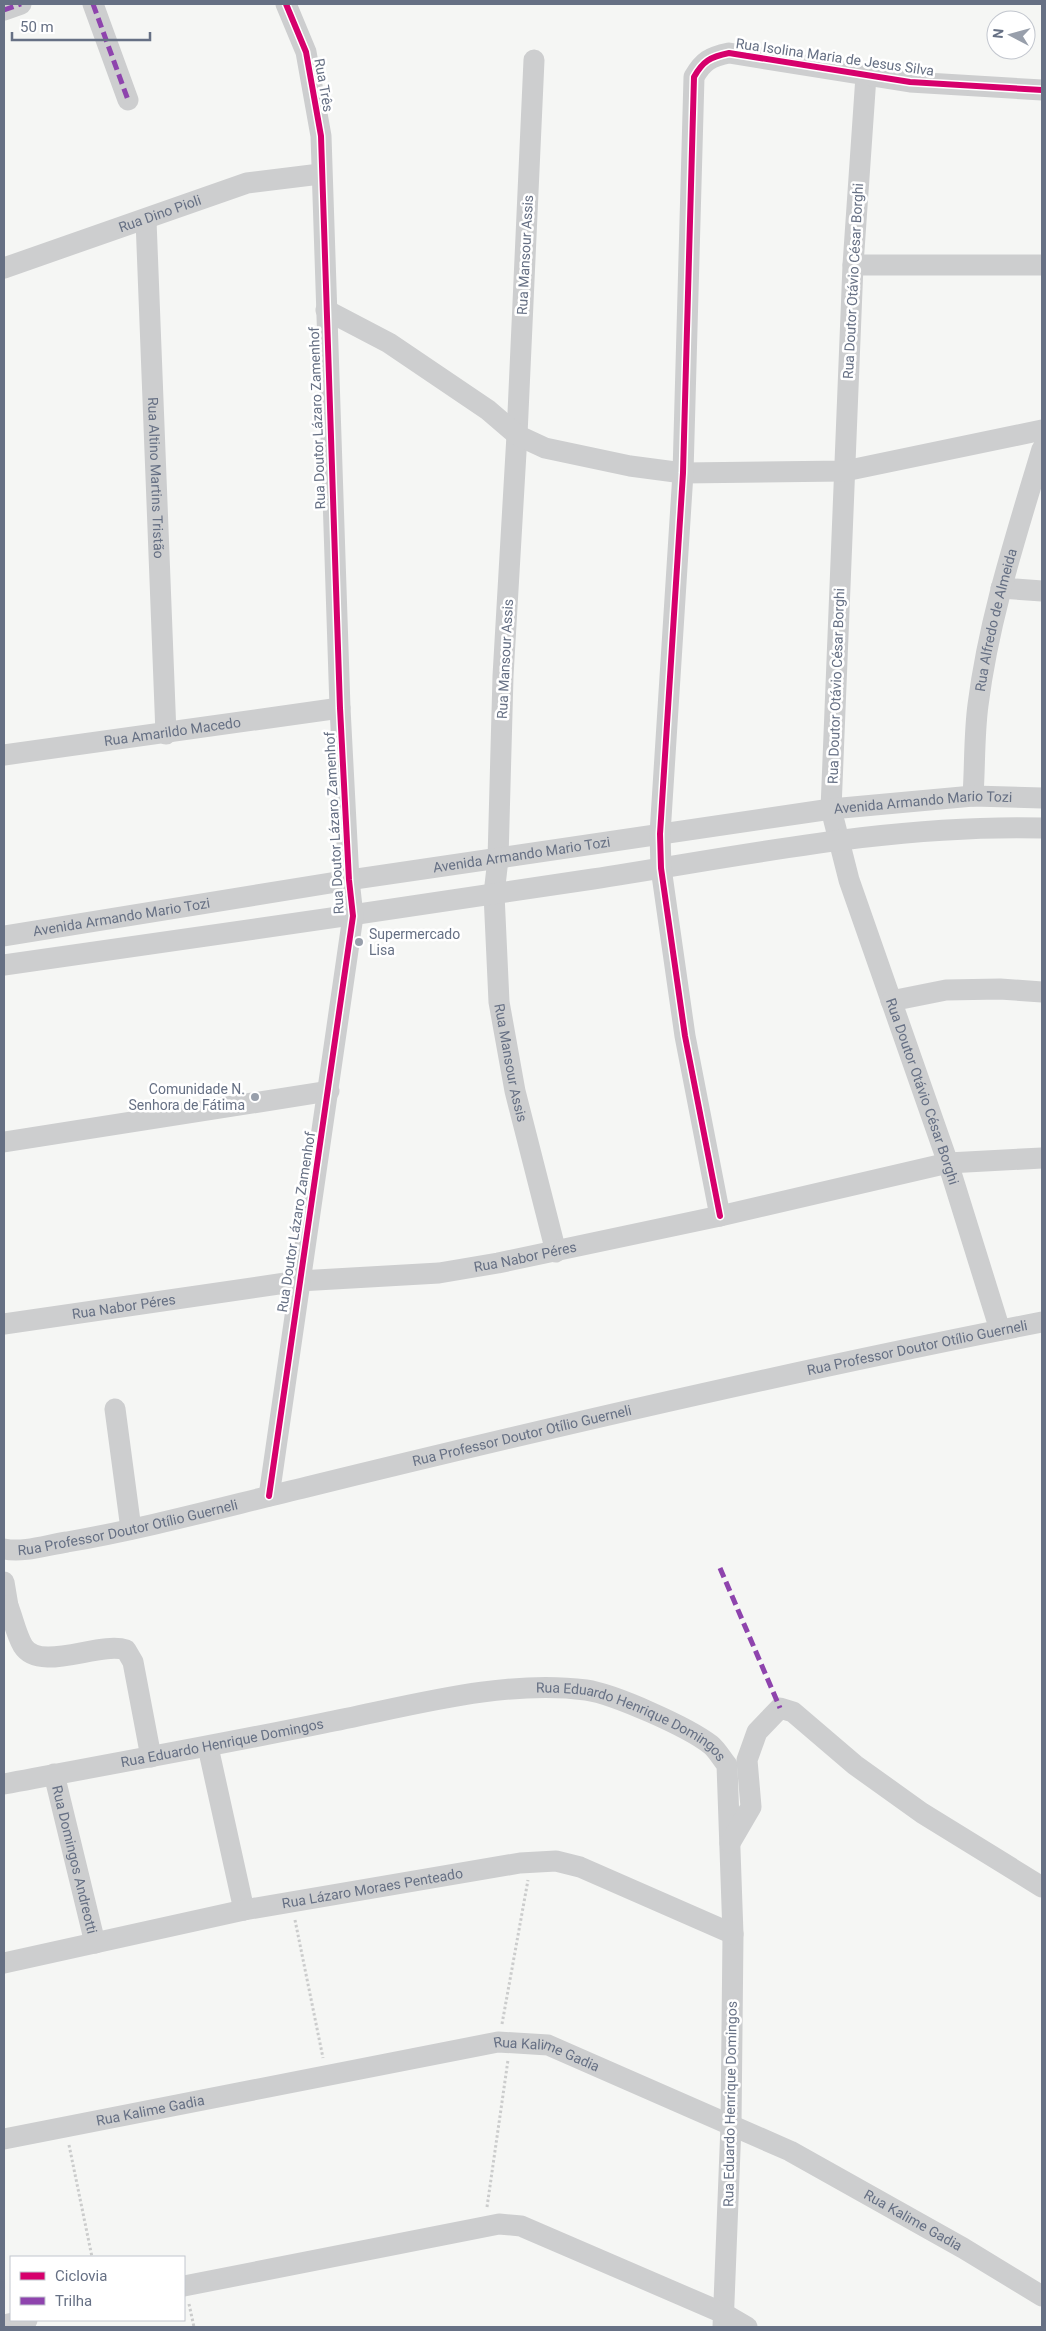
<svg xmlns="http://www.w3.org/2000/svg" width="1046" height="2331" viewBox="0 0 1046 2331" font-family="Roboto,sans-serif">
<rect width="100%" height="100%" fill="#f5f6f4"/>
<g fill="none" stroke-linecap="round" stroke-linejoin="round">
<!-- path -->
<path stroke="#cbcccc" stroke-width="3" stroke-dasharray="2.5 2.5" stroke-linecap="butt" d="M 295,1920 L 323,2058
M 502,2024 L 528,1880
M 69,2145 L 92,2257
M 487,2207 L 508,2060
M 189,2304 L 194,2327"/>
<!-- minor -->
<g stroke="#cdcecf" stroke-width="21">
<path d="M 93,4 L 128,100"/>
<path d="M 4,10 L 21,4"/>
<path id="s1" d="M 534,60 L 517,435 L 503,676 L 498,859 L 494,894 L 499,1002 L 515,1091 L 556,1252"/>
<path id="s2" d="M 866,76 L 853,265 L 831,809 L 849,880 L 948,1163 L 1000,1330"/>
<path id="s3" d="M 146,220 L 166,734"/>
<path d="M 853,265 L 1042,265"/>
<path id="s4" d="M 4,268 L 247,183 L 320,174"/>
<path d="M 326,310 L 389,343 L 488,410 L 517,435 L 545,448 L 630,466 L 683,473 L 845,471 L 1042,430"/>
<path d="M 1001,588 L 1042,591"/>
<path id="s5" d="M 4,755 L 340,708"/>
<path id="s6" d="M 973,796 C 975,766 974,735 978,705 C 989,617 1017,533 1042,449"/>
<path id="s7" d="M 4,936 L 349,880 L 831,809 L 973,796 L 1042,798"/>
<path d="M 4,965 C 200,937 397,909 593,879 C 742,856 891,824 1042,828"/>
<path d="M 891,1001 L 946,990 L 1000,989 L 1042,992"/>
<path d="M 4,1142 L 329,1091"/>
<path d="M 720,1216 L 685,1036 L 661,868 L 660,834 L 683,473 L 694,77 C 703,61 710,57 729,53 L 910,82 L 1042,90"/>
<path id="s8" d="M 4,1324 L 299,1281 L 439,1273 L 498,1263 L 720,1216 L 948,1163 L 1042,1158"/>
<path d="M 115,1409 L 131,1529"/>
<path d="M 269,1496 L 353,916 L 349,880 L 340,708 L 321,136 L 306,52 L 286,4"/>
<path id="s9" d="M 4,1549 C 24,1553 47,1545 67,1542 C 148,1528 227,1506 307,1487 C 551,1427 796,1370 1042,1322"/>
<path d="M 4,1582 L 8,1606 L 4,1610"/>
<path d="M 8,1606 C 13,1618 16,1634 23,1646 C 40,1673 100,1641 126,1650 L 133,1662 L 151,1757"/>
<path d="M 208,1747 L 244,1910"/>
<path id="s10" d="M 54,1774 L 95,1943"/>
<path id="s11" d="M 4,1784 C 111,1764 217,1745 324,1723 C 407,1707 501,1679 586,1690 C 614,1694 688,1727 711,1745 C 717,1750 722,1759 727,1765 L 733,1934 L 731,2125 L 723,2327"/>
<path d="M 730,1843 L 751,1807 L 747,1760 L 757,1732 L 780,1708 L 793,1712 L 855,1765 L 922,1813 L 1042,1887"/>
<path id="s12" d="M 4,1963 L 244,1910 L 520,1863 L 556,1861 L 580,1867 L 733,1934"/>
<path id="s13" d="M 4,2139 L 498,2042 L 548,2045 L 790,2151 L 963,2248 L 1042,2296"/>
<path d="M 184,2286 L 499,2224 L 521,2226 L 723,2313 L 747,2327"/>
<path d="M 4,2325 L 27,2320"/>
</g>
<!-- quiet -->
<path stroke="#8e44ad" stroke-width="5" stroke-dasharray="10 5" stroke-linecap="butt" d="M 93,4 L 128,100
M 4,10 L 21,4
M 720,1568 L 780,1708"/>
<defs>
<path id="cycleway" d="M 720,1216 L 685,1036 L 661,868 L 660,834 L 683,473 L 694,77 C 703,61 710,57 729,53 L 910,82 L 1042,90
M 269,1496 L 353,916 L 349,880 L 340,708 L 321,136 L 306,52 L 286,4"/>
</defs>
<!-- cycleway casing -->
<use href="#cycleway" stroke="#fff" stroke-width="9"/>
<!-- cycleway -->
<use href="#cycleway" stroke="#d6006c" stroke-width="6"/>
</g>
<!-- markers -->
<g fill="#989fab" stroke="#fff" stroke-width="2">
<circle cx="359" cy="942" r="5"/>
<circle cx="255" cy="1097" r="5"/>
</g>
<g text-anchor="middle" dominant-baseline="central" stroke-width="5" stroke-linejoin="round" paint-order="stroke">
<!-- street labels -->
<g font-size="14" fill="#667084" stroke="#fff">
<text transform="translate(835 57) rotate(8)">Rua Isolina Maria de Jesus Silva</text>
<text transform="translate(324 85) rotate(80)">Rua Três</text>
<text stroke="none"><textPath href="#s4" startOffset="165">Rua Dino Pioli</textPath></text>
<text transform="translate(525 255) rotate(-87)">Rua Mansour Assis</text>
<text transform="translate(853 281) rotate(-87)">Rua Doutor Otávio César Borghi</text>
<text transform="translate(317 418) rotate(-92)">Rua Doutor Lázaro Zamenhof</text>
<text stroke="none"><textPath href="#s3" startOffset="258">Rua Altino Martins Tristão</textPath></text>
<text stroke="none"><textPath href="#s6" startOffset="178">Rua Alfredo de Almeida</textPath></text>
<text transform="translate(505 659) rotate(-87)">Rua Mansour Assis</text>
<text transform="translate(836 686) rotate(-88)">Rua Doutor Otávio César Borghi</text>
<text stroke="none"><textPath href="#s5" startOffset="170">Rua Amarildo Macedo</textPath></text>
<text stroke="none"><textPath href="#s7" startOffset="929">Avenida Armando Mario Tozi</textPath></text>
<text transform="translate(334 823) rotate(-93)">Rua Doutor Lázaro Zamenhof</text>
<text stroke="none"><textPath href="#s7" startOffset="524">Avenida Armando Mario Tozi</textPath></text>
<text stroke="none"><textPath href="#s7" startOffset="119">Avenida Armando Mario Tozi</textPath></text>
<text stroke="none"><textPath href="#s1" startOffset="1005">Rua Mansour Assis</textPath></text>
<text stroke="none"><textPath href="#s2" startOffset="1031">Rua Doutor Otávio César Borghi</textPath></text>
<text transform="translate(296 1222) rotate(-81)">Rua Doutor Lázaro Zamenhof</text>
<text stroke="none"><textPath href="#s8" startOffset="526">Rua Nabor Péres</textPath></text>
<text stroke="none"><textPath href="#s8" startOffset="121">Rua Nabor Péres</textPath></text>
<text stroke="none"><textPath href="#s9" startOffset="936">Rua Professor Doutor Otílio Guerneli</textPath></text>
<text stroke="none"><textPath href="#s9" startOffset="531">Rua Professor Doutor Otílio Guerneli</textPath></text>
<text stroke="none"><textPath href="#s9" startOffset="126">Rua Professor Doutor Otílio Guerneli</textPath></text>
<text stroke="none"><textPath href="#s11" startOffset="644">Rua Eduardo Henrique Domingos</textPath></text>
<text stroke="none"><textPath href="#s11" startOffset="222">Rua Eduardo Henrique Domingos</textPath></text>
<text stroke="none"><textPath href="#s10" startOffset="88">Rua Domingos Andreotti</textPath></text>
<text stroke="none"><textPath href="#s12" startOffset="376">Rua Lázaro Moraes Penteado</textPath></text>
<text stroke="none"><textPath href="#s13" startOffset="554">Rua Kalime Gadia</textPath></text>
<text transform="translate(730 2104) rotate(-89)">Rua Eduardo Henrique Domingos</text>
<text stroke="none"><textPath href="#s13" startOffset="149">Rua Kalime Gadia</textPath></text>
<text stroke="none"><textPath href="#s13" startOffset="959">Rua Kalime Gadia</textPath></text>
</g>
<!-- poi labels -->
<g font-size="14" fill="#667084" stroke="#fff" text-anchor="start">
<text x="369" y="934">Supermercado<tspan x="369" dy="16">Lisa</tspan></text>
<text x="245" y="1089" text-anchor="end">Comunidade N.<tspan x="245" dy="16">Senhora de Fátima</tspan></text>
</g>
</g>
<!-- border -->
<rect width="1046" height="2331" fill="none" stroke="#667084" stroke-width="10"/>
<!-- legend -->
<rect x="10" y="2256" width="175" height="65" fill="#ffffff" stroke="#c2c6ce"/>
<rect x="20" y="2272" width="25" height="8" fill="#d6006c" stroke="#c2c6ce"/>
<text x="55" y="2281" font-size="15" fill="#667084">Ciclovia</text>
<rect x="20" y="2297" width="25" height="8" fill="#8e44ad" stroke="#c2c6ce"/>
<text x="55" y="2306" font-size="15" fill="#667084">Trilha</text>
<!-- north arrow -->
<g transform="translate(1011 35) rotate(276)"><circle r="24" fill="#ffffff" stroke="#c2c6ce"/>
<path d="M0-4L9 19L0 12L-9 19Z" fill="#989fab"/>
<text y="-8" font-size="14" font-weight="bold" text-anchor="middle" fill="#667084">N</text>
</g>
<!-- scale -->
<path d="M12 32v8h138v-8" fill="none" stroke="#667084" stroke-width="2.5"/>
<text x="20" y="32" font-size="15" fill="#667084" stroke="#ffffff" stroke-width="4" paint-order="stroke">50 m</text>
</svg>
